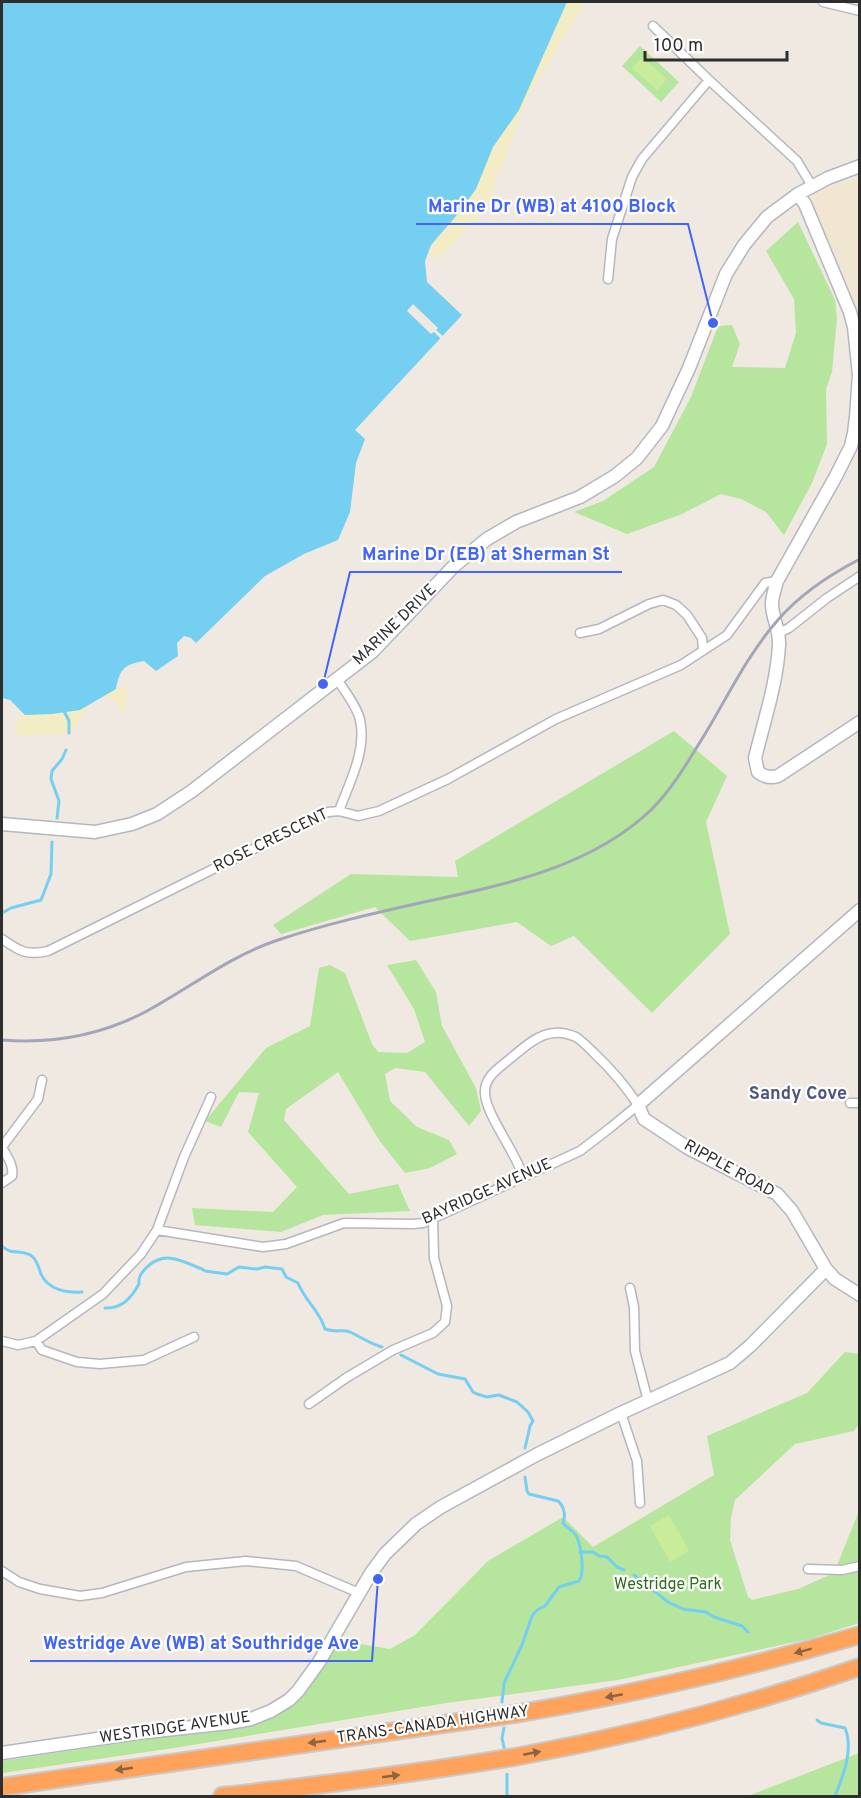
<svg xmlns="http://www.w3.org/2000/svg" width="861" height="1798" viewBox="0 0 861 1798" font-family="Overpass,sans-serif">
<rect width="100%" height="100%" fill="#efe9e1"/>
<!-- education -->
<path fill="#f0e6d1" d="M 859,178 L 859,315 L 856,303 L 814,208 L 813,201 L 814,195 L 824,189 L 841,182 L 849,181 Z"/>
<!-- green -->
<path fill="#b6e59e" d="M 640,46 L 679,82 L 661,102 L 622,66 Z
M 798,222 L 835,300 L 837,318 L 832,372 L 826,389 L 827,444 L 812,483 L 784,535 L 766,512 L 741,499 L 721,494 L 682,514 L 627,534 L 574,512 L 603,501 L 654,467 L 691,397 L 718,326 L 732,325 L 740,344 L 732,367 L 785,368 L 796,333 L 794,299 L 766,251 Z
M 674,731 L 727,776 L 706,822 L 730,934 L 652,1013 L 574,936 L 551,946 L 517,922 L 410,941 L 375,907 L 281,934 L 273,925 L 351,874 L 458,877 L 455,861 Z
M 416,960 L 436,992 L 442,1026 L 476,1088 L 481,1111 L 469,1126 L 425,1072 L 395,1068 L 385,1074 L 390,1101 L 417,1127 L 449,1140 L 457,1154 L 430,1168 L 405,1173 L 379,1140 L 338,1072 L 286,1109 L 284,1120 L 349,1194 L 398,1184 L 410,1211 L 323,1215 L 281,1232 L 195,1225 L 192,1208 L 273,1212 L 297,1187 L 248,1132 L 259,1093 L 239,1092 L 221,1127 L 205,1121 L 266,1048 L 310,1026 L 319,968 L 330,965 L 345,973 L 372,1044 L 378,1052 L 407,1053 L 425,1042 L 414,1009 L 387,965 Z
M 845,1352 L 859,1354 L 859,1424 L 854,1431 L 795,1444 L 735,1500 L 731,1518 L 730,1540 L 748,1597 L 752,1600 L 798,1589 L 834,1573 L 859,1511 L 859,1623 L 809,1639 L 618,1680 L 446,1703 L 174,1748 L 2,1773 L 2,1761 L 215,1729 L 276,1711 L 337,1640 L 390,1649 L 415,1635 L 488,1561 L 563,1517 L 593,1547 L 714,1475 L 707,1436 L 807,1393 Z
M 859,1753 L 859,1796 L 748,1796 Z"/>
<!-- sand -->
<path fill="#f3ecc5" d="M 523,2 L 585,2 L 529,95 L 485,211 L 437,259 L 431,255 L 421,241 Z
M 127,683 C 128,693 124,701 126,710 L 122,714 L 116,703 L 110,700 L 109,696 L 99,695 L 120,688 Z
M 90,698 L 88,707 L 72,733 L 20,736 L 15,732 L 16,724 L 22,712 Z"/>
<!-- pitch -->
<path fill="#c9ec9a" d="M 642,57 L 667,79 L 657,90 L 632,68 Z
M 669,1515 L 689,1551 L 670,1562 L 650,1526 Z"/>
<!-- water -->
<path fill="#75cff0" d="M 2,2 L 567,2 L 519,110 L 493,147 L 476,189 L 456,216 L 431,245 L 425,261 L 427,282 L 462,315 L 355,430 L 365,439 L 356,463 L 350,512 L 338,540 L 304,554 L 265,576 L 196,643 L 191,638 L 184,636 L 177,643 L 178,656 L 156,671 L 144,661 C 124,665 120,668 116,689 L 80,710 L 52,714 L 25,715 L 10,700 L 2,698 Z"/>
<!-- pier -->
<path fill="#efe9e1" d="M 413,304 L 438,328 L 436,330 L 444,337 L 442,340 L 434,332 L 431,334 L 407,311 Z"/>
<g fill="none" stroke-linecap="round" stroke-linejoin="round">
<!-- stream -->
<path stroke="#75cff0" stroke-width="3" d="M 63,709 L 69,721 L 69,733
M 57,818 L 59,801 L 51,779 L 52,771 L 62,759 L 66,750
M 2,913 L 11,908 L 41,900 L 51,874 L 52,842
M 2,1246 C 4,1248 7,1250 10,1251 C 18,1253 26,1251 33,1257 C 37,1261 39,1268 41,1274 C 48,1290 67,1293 82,1292
M 105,1308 C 122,1309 131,1298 139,1284 C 138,1277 141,1273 147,1267 C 165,1250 182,1261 202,1269 L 205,1271 L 227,1274 L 239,1267 L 257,1269 L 265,1267 L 282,1269 L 286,1277 L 298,1283 C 305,1301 320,1311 325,1329 C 336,1333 342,1329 350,1332 C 361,1337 370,1344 382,1347
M 401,1355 L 438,1374 L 465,1379 L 473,1392 L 477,1394 L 487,1397 L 499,1395 L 517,1402 L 528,1412 L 533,1421 L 530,1426 L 525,1448
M 580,1552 L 593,1552 L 599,1556 L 607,1557 L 617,1567 L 624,1570
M 634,1575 L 668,1602 L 683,1609 L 706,1612 L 714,1617 L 742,1626 L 748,1632
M 502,1702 L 504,1683 L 522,1645 L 532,1616 L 537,1610 L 545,1606 L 559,1587 L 579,1581 C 585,1572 581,1547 577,1537 C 575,1532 567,1528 563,1523 C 566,1516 564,1506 558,1501 L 529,1494 L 527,1491 L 525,1477
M 817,1720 L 821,1723 L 845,1728 C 854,1750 843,1776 835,1796
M 504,1728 L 502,1738 L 505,1752
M 507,1774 L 507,1796"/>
<defs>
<path id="street" d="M 823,2 L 860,11
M 653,26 L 709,80 L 797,161 L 812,186
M 608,279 L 612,239 L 632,177 L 642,159 L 709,80
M 580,633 L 599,629 L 649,604 L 663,600 L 676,605 L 687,615 L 702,638 L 703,649
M 779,633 L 789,628 L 827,598 L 860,576
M 337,679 C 344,690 358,708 360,720 C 367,751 349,783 339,811
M 2,939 C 19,951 27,956 48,951 L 328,812 L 339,811 L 358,816 L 379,811 L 448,779 L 556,719 L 681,665 L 727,635 L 765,583 L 777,581
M 850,1103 L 860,1103
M 2,1147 L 38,1099 L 42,1080
M 2,1147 C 7,1157 14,1165 12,1176 L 2,1183
M 157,1230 L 184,1157 L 211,1097
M 630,1288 L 634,1307 L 635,1351 L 648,1401
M 2,1341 L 18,1345 L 36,1341 L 103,1294 L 141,1254 L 157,1230 L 263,1247 L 286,1244 L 344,1223 L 413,1224 L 423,1223 L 580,1151 L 610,1128 L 638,1105 C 625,1085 610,1068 593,1052 C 588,1047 582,1041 576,1037 C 569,1034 561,1032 554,1033 C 538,1034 523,1048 511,1058 C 499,1068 484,1077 485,1093 C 485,1113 516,1153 523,1176
M 36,1341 L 42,1350 L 77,1362 L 100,1364 L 144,1360 L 194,1337
M 309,1404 L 346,1378 L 393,1350 L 433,1333 L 445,1322 L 447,1306 L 434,1258 L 433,1219
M 621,1413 L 637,1461 L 640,1503
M 808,1569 L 842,1570 L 860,1566
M 2,1571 L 19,1582 L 40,1589 L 80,1596 L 102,1593 L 186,1567 L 246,1561 L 296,1566 L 359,1593"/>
<path id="secondary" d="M 798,194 L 805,204 L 850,312 L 854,327 L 859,375 L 856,417 L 854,433 L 851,446 L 836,476 L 777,581 C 775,589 772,596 772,604 C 772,618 780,630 779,645 C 777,683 764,721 755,758 L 758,772 C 764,777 771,778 778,776 L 860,722
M 2,824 L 95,832 L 132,824 L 157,814 L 192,791 L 372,652 L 454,566 L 487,539 L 516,522 L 580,497 L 615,476 L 637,458 L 662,426 L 689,368 L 726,274 L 744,245 L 767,217 L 798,194 L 828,178 L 860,166
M 860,910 L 638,1105 L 644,1119 L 688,1148 L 777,1194 L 792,1211 L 826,1269 L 835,1279 L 860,1295
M 2,1753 L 138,1733 L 229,1723 L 251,1719 L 271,1711 L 289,1700 L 298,1691 L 319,1662 L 371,1573 L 385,1554 L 416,1524 L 441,1507 L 536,1455 L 621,1413 L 730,1363 L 750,1346 L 826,1269"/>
<path id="highway" d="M 2,1787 L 514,1714 C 631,1695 746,1668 860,1635
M 222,1796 C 322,1785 421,1773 520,1756 C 635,1735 749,1705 860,1667"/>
</defs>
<!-- street casing -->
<use href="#street" stroke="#b4b7c1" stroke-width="11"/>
<!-- secondary casing -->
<use href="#secondary" stroke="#b4b7c1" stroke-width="15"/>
<!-- highway casing -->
<use href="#highway" stroke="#c9c9c9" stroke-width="20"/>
<!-- street -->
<use href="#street" stroke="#fff" stroke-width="8"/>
<!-- secondary -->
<use href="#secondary" stroke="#fff" stroke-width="12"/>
<!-- highway -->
<use href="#highway" stroke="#ffa35c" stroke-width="16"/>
<!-- rail -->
<path stroke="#a3a6b8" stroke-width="3" d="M 2,1040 C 52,1044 102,1035 147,1011 C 191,987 230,956 278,940 C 326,924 375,913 424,902 C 503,885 590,868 651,810 C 673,788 689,760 705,734 C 728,696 748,654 777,621 C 800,594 829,575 860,559"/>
</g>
<!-- one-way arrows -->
<defs><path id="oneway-solid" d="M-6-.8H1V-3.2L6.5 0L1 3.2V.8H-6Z" transform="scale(1.5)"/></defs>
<g fill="#8c6343">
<use href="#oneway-solid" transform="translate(803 1651) rotate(165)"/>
<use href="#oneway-solid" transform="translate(614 1696) rotate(169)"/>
<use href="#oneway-solid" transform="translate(317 1742) rotate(172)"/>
<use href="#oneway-solid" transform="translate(532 1753) rotate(-11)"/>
<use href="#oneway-solid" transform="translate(124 1769) rotate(172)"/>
<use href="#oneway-solid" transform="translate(391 1776) rotate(-8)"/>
</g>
<g text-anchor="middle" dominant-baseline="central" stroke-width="4.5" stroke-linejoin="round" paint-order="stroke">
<!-- street labels -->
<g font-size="16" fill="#2e2e2e" stroke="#fff">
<text transform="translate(395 625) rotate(-44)">MARINE DRIVE</text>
<text transform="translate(271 841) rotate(-26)">ROSE CRESCENT</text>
<text transform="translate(729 1169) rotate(29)">RIPPLE ROAD</text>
<text transform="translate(487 1192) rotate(-24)">BAYRIDGE AVENUE</text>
<text transform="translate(433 1725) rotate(-8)">TRANS-CANADA HIGHWAY</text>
<text transform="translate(175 1728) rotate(-8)">WESTRIDGE AVENUE</text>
</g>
<!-- park labels -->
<g font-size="16" fill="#2c6e1b" stroke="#fff">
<text x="668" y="1585">Westridge Park</text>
</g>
<!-- neighbourhood labels -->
<g font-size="18" font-weight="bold" fill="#4d5680" stroke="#fff">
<text x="798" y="1094">Sandy Cove</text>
</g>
</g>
<!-- callouts -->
<path fill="none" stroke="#4264fb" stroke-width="2" d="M713 323L688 224H416M323 684L350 572H622M378 1579L372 1661H30"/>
<g fill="#4264fb" stroke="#fff" stroke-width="2">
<circle cx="713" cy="323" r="6"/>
<circle cx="323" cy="684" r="6"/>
<circle cx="378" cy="1579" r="6"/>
</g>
<g font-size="18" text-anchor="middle" font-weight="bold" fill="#4264fb" stroke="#fff" stroke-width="4.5" stroke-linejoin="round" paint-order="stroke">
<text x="552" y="212">Marine Dr (WB) at 4100 Block</text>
<text x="486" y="560">Marine Dr (EB) at Sherman St</text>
<text x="201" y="1649">Westridge Ave (WB) at Southridge Ave</text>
</g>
<!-- border -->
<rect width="861" height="1798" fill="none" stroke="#2e2e2e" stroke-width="6"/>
<!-- scale -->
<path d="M645 51v9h142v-9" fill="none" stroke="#2e2e2e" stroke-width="3"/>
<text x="654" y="51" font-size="18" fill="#2e2e2e" stroke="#ffffff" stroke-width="4.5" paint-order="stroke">100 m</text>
</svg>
